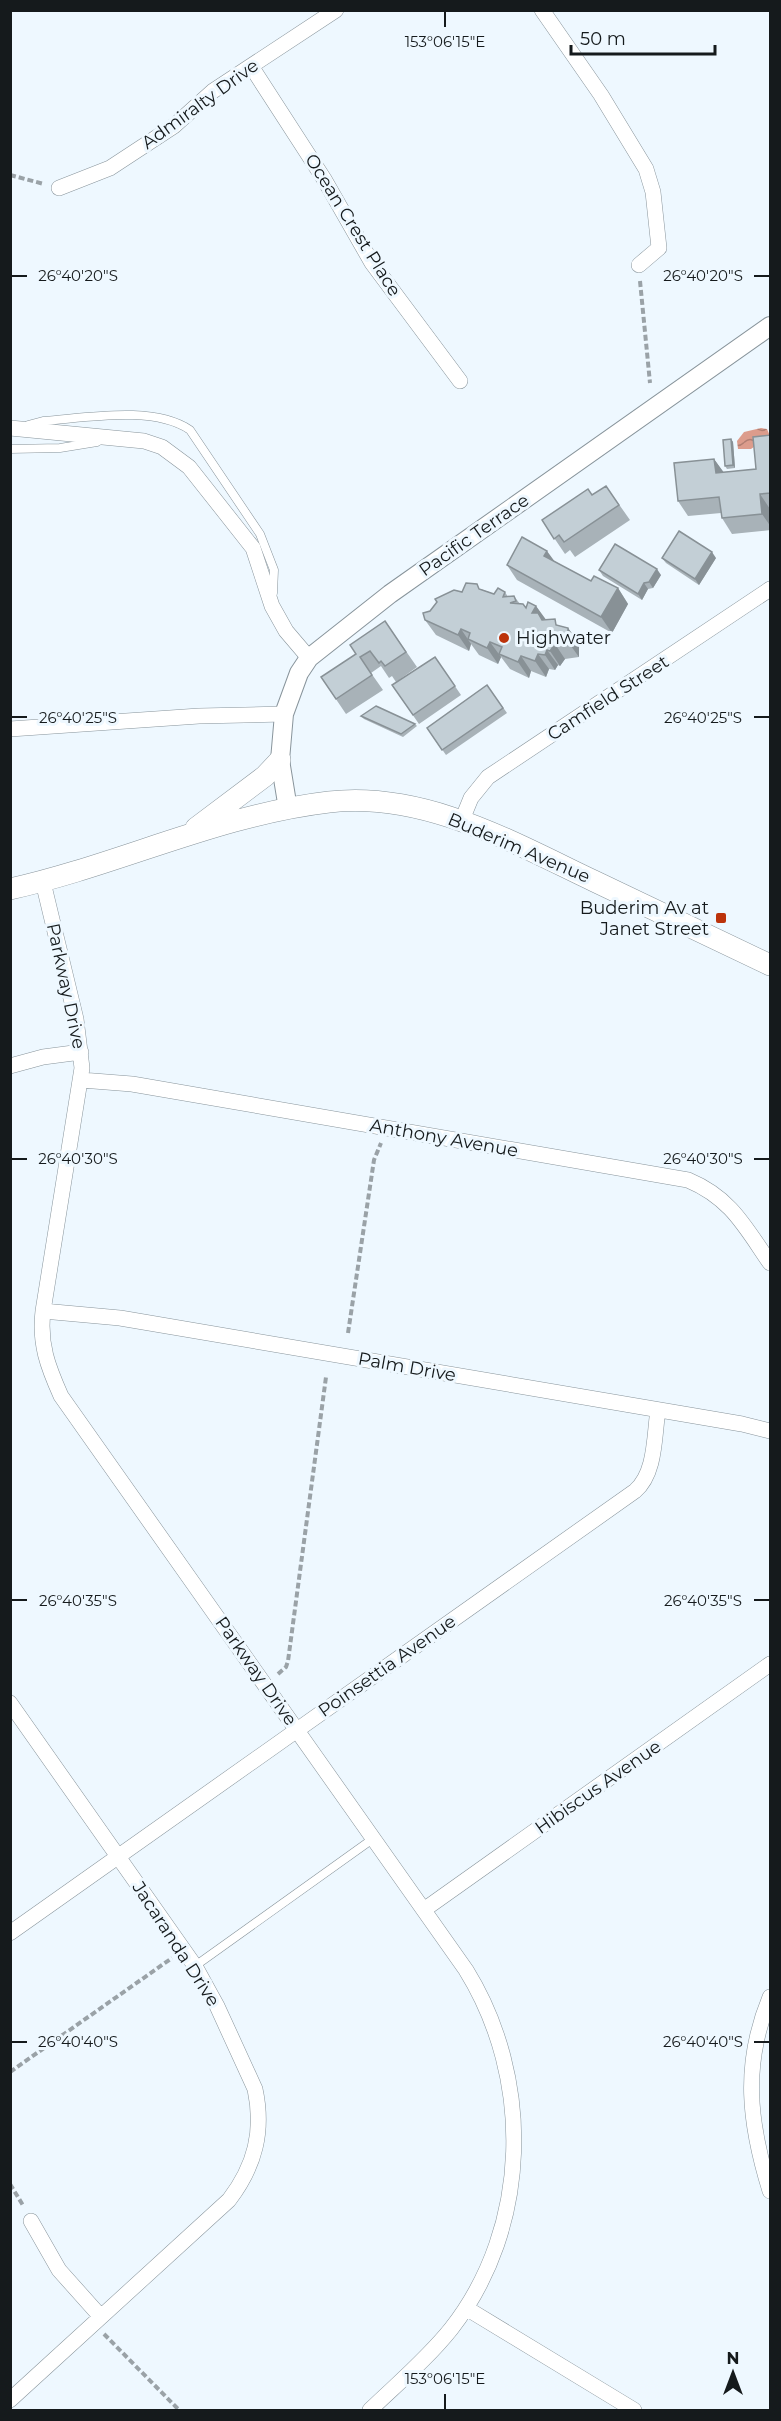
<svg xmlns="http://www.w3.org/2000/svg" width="781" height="2421" viewBox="0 0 781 2421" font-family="Montserrat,sans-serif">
<defs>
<pattern id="water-waves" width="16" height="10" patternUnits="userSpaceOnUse" patternTransform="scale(1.5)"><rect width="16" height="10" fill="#dc9c8c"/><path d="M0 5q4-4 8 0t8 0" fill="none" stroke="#b17e72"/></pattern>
</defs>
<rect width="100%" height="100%" fill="#eef8ff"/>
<!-- water -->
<path fill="url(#water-waves)" d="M 761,428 L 767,429 L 770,436 L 751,449 L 738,449 L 737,441 L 744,432 Z"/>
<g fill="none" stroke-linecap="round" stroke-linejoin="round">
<defs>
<path id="service" d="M 28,425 L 43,421 C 86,418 153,405 190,430 L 260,534 L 274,570 L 273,593
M 10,449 L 60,448 L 97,442
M 195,1966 L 374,1838"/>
<path id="minor" d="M 542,10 L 601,95 L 646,169 L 653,192 L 659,248 L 639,265
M 251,66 L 324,179 L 372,263 L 460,381
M 59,188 L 110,168 L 174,126 L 213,91 L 336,10
M 10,428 L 144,441 L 162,447 L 189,467 L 253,548 L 272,606 L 286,631 L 309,658
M 10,729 L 199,716 L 284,714
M 462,820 L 471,798 L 488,777 L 770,589
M 43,882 L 76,1019 L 82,1068 L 43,1311 C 39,1344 48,1367 61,1396 L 466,1970 C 533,2078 531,2227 451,2329 C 427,2359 397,2384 370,2410
M 10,1066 L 43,1057 L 81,1052
M 81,1080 L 132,1084 L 688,1180 C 731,1198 745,1227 770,1263
M 43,1311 L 120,1318 L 742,1424 L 770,1431
M 10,1703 L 195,1966 L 217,2006 L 255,2089 C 264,2131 255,2166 229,2200 L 10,2400
M 425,1909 L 770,1664
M 10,1933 L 635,1491 C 656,1473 654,1436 658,1410
M 770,1997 C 742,2065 749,2123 770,2191
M 31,2221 L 59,2270 L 101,2317
M 466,2308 L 634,2410"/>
<path id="tertiary" d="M 288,809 L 280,760 L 284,714 L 299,673 L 309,658 L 390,594 L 770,326"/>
<path id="secondary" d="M 196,828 L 265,776 L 280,760
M 10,889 C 118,865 218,815 329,802 C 424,791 512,842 594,881 C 653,909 712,937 770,965"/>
</defs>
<!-- service casing -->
<use href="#service" stroke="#88949b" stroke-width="9"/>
<!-- minor casing -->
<use href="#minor" stroke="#88949b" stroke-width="16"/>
<!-- tertiary casing -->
<use href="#tertiary" stroke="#88949b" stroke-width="20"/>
<!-- secondary casing -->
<use href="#secondary" stroke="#88949b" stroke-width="22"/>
<!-- path -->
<path stroke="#9aa2a7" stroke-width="4" stroke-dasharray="6 3" stroke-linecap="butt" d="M 10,175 L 44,184
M 640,281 L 650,383
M 348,1333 L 374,1160 L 381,1143
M 278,1674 L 286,1667 L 288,1661 L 326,1377
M 10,2072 L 172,1958
M 10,2184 L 24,2207
M 104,2334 L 179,2410"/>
<!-- service -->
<use href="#service" stroke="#fff" stroke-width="8"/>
<!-- minor -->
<use href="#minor" stroke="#fff" stroke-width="15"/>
<!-- tertiary -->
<use href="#tertiary" stroke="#fff" stroke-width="18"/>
<!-- secondary -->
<use href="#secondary" stroke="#fff" stroke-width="21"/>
</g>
<!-- wall -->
<path fill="#a8b2b8" d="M 771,435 L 771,530 L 732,534 L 722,518 L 721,513 L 688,516 L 678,501 L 714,459 L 723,472 L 756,469 Z
M 731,439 L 733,442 L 735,468 L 727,469 L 725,466 Z
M 606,486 L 630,520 L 575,557 L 570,550 L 565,554 L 542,520 L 592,495 Z
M 662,558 L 716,558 L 699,585 L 666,563 Z
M 554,561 L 591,581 L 618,588 L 628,604 L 612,633 L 517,580 L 507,565 Z
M 599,570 L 661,575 L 653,588 L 648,589 L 642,600 L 603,576 Z
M 481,589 L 494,594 L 505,592 L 508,597 L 514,596 L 520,604 L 526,608 L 536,606 L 545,620 L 560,626 L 568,628 L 579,643 L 579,657 L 565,659 L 560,666 L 558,665 L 555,670 L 549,669 L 546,677 L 531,671 L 529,678 L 510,669 L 501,657 L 498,664 L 479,655 L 471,644 L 469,651 L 436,635 L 425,620 L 430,611 L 437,602 L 462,592 Z
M 385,621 L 417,667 L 396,682 L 392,676 L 389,678 L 381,666 L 371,673 L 383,690 L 346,714 L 321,677 L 356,654 Z
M 435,657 L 461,695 L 419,724 L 392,685 Z
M 487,685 L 507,713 L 446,755 L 427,728 Z
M 361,716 L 415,724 L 417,726 L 403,737 L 364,719 Z"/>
<!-- shaded-wall -->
<path fill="#889196" d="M 731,439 L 733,442 L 735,468 L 733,465 Z
M 714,459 L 725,474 L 716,473 Z
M 760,494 L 770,509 L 771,527 L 762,514 Z
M 547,551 L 558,566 L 544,556 Z
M 712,552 L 716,558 L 699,585 L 695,579 Z
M 657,569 L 661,575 L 653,588 L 649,582 Z
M 644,583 L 648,589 L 642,600 L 638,594 Z
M 618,588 L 628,604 L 612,633 L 601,617 Z
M 536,606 L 547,621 L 543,628 L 532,613 Z
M 568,628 L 579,643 L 579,657 L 568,642 Z
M 461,629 L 471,644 L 469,651 L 458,635 Z
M 490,642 L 501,657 L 498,664 L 487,648 Z
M 555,644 L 565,659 L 560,666 L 550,651 Z
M 547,650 L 558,665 L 555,670 L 545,655 Z
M 538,654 L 549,669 L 546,677 L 535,661 Z
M 521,656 L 531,671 L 529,678 L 518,662 Z"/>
<!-- building -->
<path fill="#c3cfd6" stroke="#889196" stroke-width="1.5" d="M 771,435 L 771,493 L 760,494 L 762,514 L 722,518 L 719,497 L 678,501 L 674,463 L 714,459 L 716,473 L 756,469 L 753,437 Z
M 731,439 L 733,465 L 725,466 L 723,440 Z
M 606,486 L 619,505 L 564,542 L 559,535 L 554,539 L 542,520 L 588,489 L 592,495 Z
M 679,531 L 712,552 L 695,579 L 662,558 Z
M 522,537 L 547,551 L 544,556 L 591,581 L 594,576 L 618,588 L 601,617 L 507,565 Z
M 615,544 L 657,569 L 649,582 L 644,583 L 638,594 L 599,570 Z
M 466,583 L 477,584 L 479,589 L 494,594 L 498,588 L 505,592 L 503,597 L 514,596 L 516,601 L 510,603 L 523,604 L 526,608 L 528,602 L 536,606 L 532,613 L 538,613 L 542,620 L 555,619 L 556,625 L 568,628 L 568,642 L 555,644 L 550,651 L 547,650 L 545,655 L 538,654 L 535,661 L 521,656 L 518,662 L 499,654 L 502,647 L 490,642 L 487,648 L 468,639 L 470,633 L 461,629 L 458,635 L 425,620 L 423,613 L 430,611 L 437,602 L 435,599 L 454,590 L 462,592 Z
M 385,621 L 406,652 L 385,666 L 381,661 L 379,663 L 370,651 L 360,657 L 372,675 L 336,699 L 321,677 L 356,654 L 350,645 Z
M 435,657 L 455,686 L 413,715 L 392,685 Z
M 487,685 L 503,708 L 442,750 L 427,728 Z
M 376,706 L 415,724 L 401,734 L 361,716 Z"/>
<!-- ticks -->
<path fill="none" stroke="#151a1c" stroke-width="2" d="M 445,12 L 445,27M 12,276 L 27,276M 754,276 L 769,276M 12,717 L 27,717M 754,717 L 769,717M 12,1159 L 27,1159M 754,1159 L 769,1159M 12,1600 L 27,1600M 754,1600 L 769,1600M 12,2042 L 27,2042M 754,2042 L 769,2042M 445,2394 L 445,2409"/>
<!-- markers -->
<g fill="#bc330b" stroke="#eef8ff" stroke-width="2">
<circle cx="504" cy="638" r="6"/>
<rect x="715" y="912" width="12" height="12" rx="3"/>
</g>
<g text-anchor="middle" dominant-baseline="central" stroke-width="6" stroke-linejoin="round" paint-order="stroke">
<!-- street labels -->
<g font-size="18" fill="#151a1c" stroke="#eef8ff">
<text transform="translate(200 104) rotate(-36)">Admiralty Drive</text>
<text transform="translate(353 225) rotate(58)">Ocean Crest Place</text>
<text transform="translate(474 535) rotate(-35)">Pacific Terrace</text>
<text transform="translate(608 698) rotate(-33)">Camfield Street</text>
<text transform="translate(519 848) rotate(23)">Buderim Avenue</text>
<text transform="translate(66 986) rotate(78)">Parkway Drive</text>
<text transform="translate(444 1138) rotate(10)">Anthony Avenue</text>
<text transform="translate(407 1367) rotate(10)">Palm Drive</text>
<text transform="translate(387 1666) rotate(-35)">Poinsettia Avenue</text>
<text transform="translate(256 1671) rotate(55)">Parkway Drive</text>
<text transform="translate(598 1787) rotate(-35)">Hibiscus Avenue</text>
<text transform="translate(176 1944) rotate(57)">Jacaranda Drive</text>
</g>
<!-- poi labels -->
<g font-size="18" fill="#151a1c" stroke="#eef8ff" text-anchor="start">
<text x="516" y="638">Highwater</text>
<text x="709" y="908" text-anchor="end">Buderim Av at<tspan x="709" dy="21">Janet Street</tspan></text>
</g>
</g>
<g font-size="15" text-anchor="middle" fill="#151a1c" stroke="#eef8ff" stroke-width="6" stroke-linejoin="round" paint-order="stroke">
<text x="445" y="47">153°06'15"E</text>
<text x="78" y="281">26°40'20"S</text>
<text x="703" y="281">26°40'20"S</text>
<text x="78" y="723">26°40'25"S</text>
<text x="703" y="723">26°40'25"S</text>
<text x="78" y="1164">26°40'30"S</text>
<text x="703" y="1164">26°40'30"S</text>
<text x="78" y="1606">26°40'35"S</text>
<text x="703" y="1606">26°40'35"S</text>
<text x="78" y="2047">26°40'40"S</text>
<text x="703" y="2047">26°40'40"S</text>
<text x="445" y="2384">153°06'15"E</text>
</g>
<!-- border -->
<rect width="781" height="2421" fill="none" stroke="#151a1c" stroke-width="24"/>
<!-- north arrow -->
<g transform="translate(733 2373)" stroke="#eef8ff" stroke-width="4.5" paint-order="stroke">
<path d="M0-4.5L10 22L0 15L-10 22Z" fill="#151a1c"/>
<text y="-9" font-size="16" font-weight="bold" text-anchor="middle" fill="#151a1c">N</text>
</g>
<!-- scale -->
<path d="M571 45v9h144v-9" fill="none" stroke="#151a1c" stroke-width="3"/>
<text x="580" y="45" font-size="18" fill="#151a1c" stroke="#eef8ff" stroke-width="4.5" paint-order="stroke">50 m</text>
</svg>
